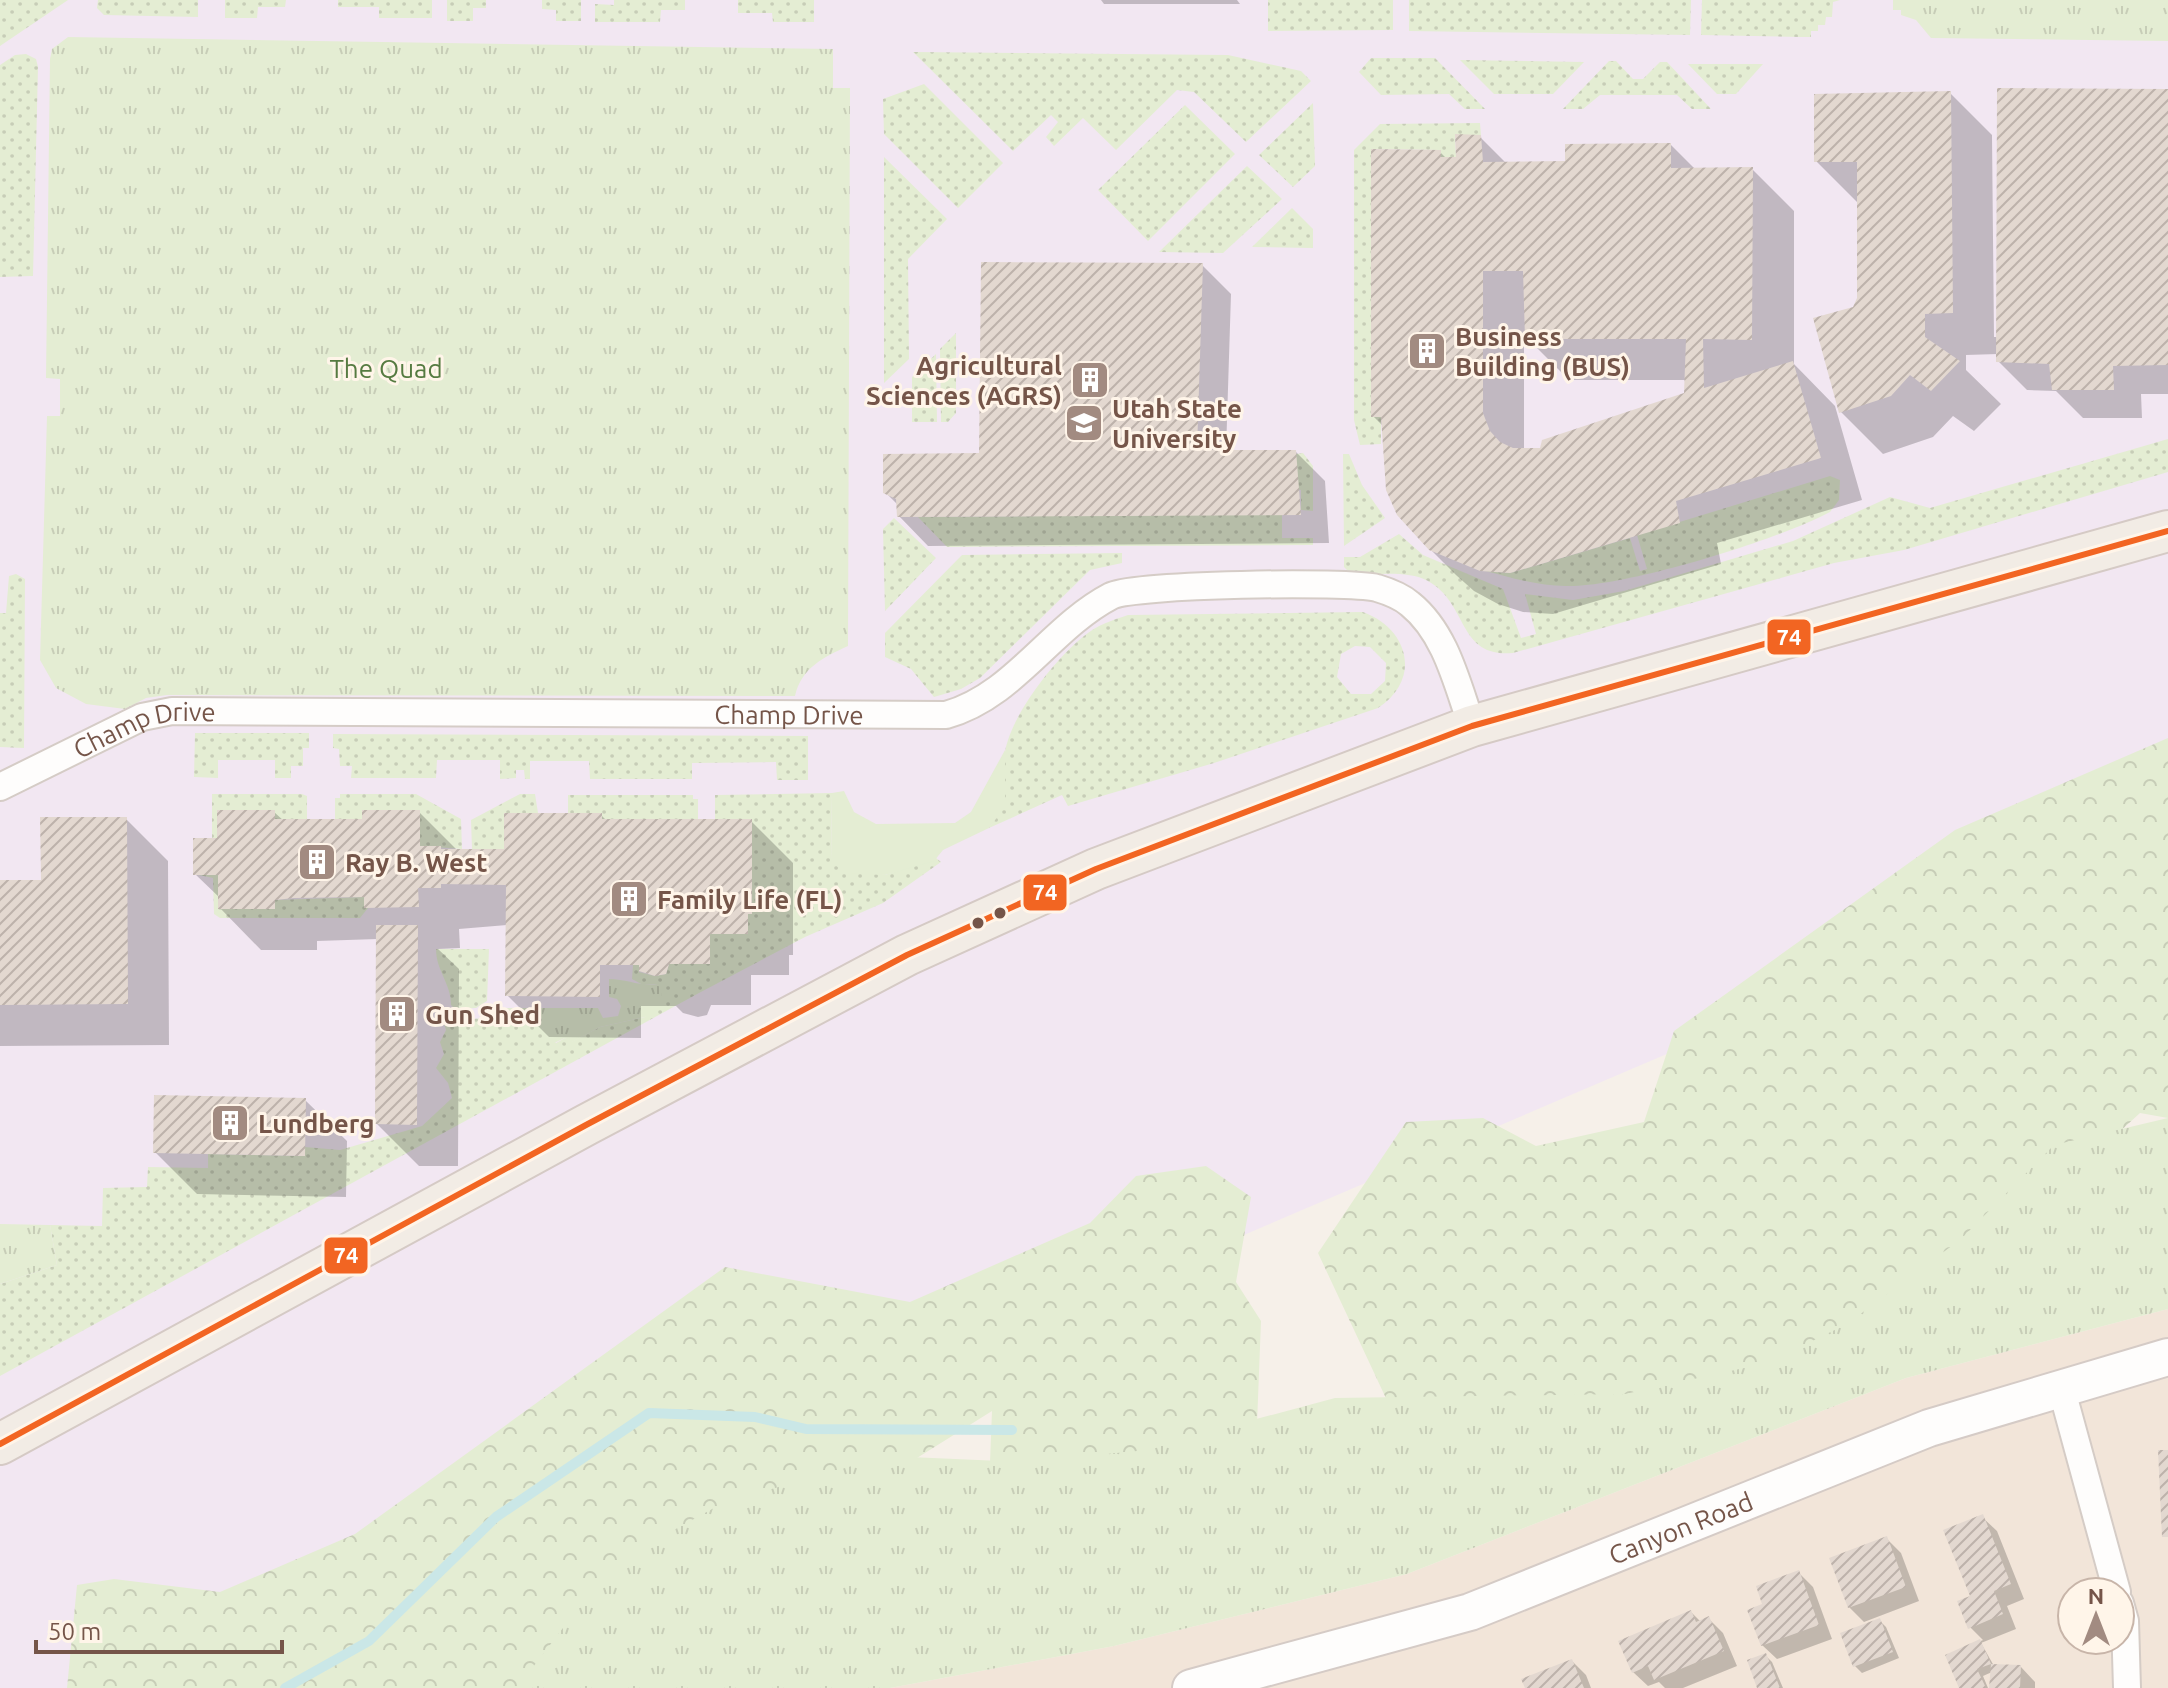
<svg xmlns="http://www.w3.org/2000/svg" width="2168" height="1688" viewBox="0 0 2168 1688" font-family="Ubuntu,sans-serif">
<defs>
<pattern id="grass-dots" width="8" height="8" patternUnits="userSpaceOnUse" patternTransform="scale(2)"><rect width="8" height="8" fill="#e4edd3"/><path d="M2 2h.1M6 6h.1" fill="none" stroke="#c7cdb7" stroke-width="1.8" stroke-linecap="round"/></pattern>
<pattern id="forest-crowns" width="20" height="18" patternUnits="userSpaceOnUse" patternTransform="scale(2)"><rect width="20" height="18" fill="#e4edd3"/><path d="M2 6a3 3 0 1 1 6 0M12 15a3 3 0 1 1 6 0" fill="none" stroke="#c7cdb7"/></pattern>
<pattern id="park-tufts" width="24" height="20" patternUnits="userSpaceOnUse" patternTransform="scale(2)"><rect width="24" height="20" fill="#e4edd3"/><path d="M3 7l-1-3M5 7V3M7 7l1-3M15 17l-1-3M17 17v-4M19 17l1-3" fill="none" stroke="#c7cdb7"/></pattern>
<pattern id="building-hatch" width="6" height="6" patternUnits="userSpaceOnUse" patternTransform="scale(2)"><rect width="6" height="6" fill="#e3d8d0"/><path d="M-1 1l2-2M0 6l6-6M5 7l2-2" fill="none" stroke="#bdb2ab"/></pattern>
</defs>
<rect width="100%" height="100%" fill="#f6f0e9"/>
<!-- residential -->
<path fill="#f2e5d9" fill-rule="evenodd" d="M 2168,1309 L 2168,1688 L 890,1688 L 1114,1646 L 1407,1574 L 1906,1378 ZM 2072,1592 L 2120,1592 L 2120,1640 L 2072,1640 Z"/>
<!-- education -->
<path fill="#f2e7f2" d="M 0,0 L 2168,0 L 2168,847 L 2153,846 L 185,1688 L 0,1688 Z"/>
<!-- grass -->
<path fill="url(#grass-dots)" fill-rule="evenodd" d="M 0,0 L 68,0 L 0,46 Z
M 98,0 L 198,0 L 198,17 L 104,15 L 97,8 Z
M 225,0 L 286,0 L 285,7 L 258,7 L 257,18 L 225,18 Z
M 338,0 L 432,0 L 432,18 L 379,18 L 379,7 L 338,7 Z
M 447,0 L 486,0 L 486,8 L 473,8 L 473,21 L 447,21 Z
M 542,0 L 581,0 L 581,21 L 556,21 L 556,10 L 542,9 Z
M 614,0 L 685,0 L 685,10 L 661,10 L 660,22 L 595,22 L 595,4 L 614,5 Z
M 738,0 L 814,0 L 814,22 L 773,22 L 772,13 L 738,13 Z
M 1268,0 L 1393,0 L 1393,30 L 1268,31 Z
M 1409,0 L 1691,0 L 1690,35 L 1409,31 Z
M 1702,0 L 1840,0 L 1833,2 L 1832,17 L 1826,17 L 1825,25 L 1818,25 L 1818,31 L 1811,31 L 1811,37 L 1800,37 L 1701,35 Z
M 913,52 L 1228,55 L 1301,71 L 1311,81 L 1246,142 L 1194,92 L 1177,90 L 1116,150 L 1083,118 L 1054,146 L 1046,137 L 1058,122 L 1051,115 L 1013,151 Z
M 26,54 L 36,59 L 38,67 L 33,276 L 0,277 L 0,65 L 15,55 Z
M 1371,58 L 1435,58 L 1485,109 L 1465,109 L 1449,94 L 1381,95 L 1359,72 Z
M 1460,60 L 1584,62 L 1553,94 L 1494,94 Z
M 1609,61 L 1616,61 L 1633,79 L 1643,79 L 1660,62 L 1667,62 L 1711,109 L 1692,109 L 1677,95 L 1600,95 L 1583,109 L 1563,109 Z
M 1688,64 L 1763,64 L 1736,94 L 1717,94 Z
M 924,84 L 1003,163 L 958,208 L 884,134 L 883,99 Z
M 1313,103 L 1315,166 L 1293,187 L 1259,155 Z
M 1185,105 L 1235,154 L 1148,241 L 1098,190 Z
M 1480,123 L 1481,135 L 1455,135 L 1456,157 L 1441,157 L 1440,150 L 1371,149 L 1371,416 L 1381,417 L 1381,444 L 1360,445 L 1354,420 L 1354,150 L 1380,124 Z
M 884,157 L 947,219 L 908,259 L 909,359 L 884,383 Z
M 1247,166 L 1282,199 L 1223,253 L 1159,252 Z
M 1292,208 L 1313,229 L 1313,248 L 1252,247 Z
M 956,333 L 956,413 L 948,422 L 941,422 L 940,349 Z
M 936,354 L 937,422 L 912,422 L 912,377 Z
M 2168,439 L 2168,472 L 1904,550 L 1834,563 L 1513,653 C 1457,658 1469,604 1428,581 C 1407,570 1376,575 1352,575 L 1344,567 L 1344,557 L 1360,557 L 1399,534 L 1423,555 L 1503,589 L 1521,638 L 1536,634 L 1525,594 L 1573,600 L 1624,591 L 1793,541 L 1890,497 L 1930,508 Z
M 1303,453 L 1313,466 L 1313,511 L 1301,510 L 1301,490 L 1296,489 L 1296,454 Z
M 1343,454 L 1349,454 L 1362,485 L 1385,518 L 1344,546 Z
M 1830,476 L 1840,480 L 1839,500 L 1830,512 C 1778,540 1628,586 1570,586 C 1541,587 1513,578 1485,571 L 1510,573 L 1630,538 L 1640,571 L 1647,569 L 1637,535 Z
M 1282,514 L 1282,538 L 1313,538 L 1313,545 L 947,547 L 918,517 Z
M 894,518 L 936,558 L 885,611 L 883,529 Z
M 1122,553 L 1122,563 L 1090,570 L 980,678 L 961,689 L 934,697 L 911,669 L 885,657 L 885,633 L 962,555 Z
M 16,574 L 25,579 L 24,748 L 0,747 L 0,613 L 6,613 L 9,576 Z
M 1363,612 C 1409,629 1422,679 1378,708 L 1214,763 L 1068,806 L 1062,795 L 989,828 C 1015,793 999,789 1005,752 C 1011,715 1055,659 1084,636 C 1097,625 1113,620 1128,615 ZM 1355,646 L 1370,647 L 1386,663 L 1385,681 L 1371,694 L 1351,694 L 1337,677 L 1341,654 Z
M 195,733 L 309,733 L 309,748 L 303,748 L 303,766 L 291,766 L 291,778 L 275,778 L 275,760 L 218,760 L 218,778 L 194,777 Z
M 333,734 L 808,736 L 808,780 L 777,780 L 776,762 L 692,763 L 692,779 L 590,779 L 589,761 L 530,761 L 530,779 L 525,779 L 524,770 L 516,770 L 516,778 L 500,779 L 500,760 L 437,760 L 436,778 L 351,778 L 352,766 L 340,766 L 339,749 L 333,748 Z
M 832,793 L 831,860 L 885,875 L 936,858 L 941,862 L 883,903 L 805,937 L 699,993 L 0,1376 L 0,1284 L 57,1265 L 50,1225 L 102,1226 L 103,1188 L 147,1187 L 148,1167 L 208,1168 L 208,1154 L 305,1156 L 305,1147 L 340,1150 L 422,1126 L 452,1098 L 448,1083 L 436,1068 L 444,1054 L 440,1042 L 446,1030 L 443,1021 L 485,1018 L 500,1008 L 542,1008 L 542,1028 L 556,1043 L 565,1038 L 571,1042 L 600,1027 L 645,1017 L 658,984 L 643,985 L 632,979 L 633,965 L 639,965 L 639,972 L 655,976 L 666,974 L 669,964 L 710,964 L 710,934 L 748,934 L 748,914 L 752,913 L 752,820 L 715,819 L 715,795 Z
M 212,794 L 302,794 L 307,796 L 307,819 L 275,819 L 274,810 L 217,810 L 217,838 L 212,838 Z
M 340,794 L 416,794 L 461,819 L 462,849 L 420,846 L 419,810 L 362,810 L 362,819 L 335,819 L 335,798 L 340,798 Z
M 520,794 L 535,794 L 538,813 L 504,813 L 504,849 L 472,849 L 471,820 Z
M 568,795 L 693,795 L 693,799 L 698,799 L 698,819 L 602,819 L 602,813 L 568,813 Z
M 199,875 L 218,875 L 218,909 L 275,909 L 275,900 L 364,897 L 364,907 L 368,908 L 360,918 L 220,918 L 214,914 L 213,878 Z
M 436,949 L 489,949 L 487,1001 L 476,1008 L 455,1009 L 451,1005 C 451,983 436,971 436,949 Z"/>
<!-- forest -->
<path fill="url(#forest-crowns)" d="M 2168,738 L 2168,1118 L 2140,1113 L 1995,1246 L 1777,1407 L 1406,1441 L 1318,1253 L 1406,1122 L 1483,1118 L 1536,1146 L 1644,1122 L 1674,1031 L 1955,830 Z
M 1206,1166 L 1251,1197 L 1236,1282 L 1261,1321 L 1255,1476 L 988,1514 L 992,1411 L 794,1535 L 523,1688 L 67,1688 L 77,1585 L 114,1579 L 220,1592 L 355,1534 L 725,1267 L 910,1302 L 1090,1223 L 1136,1176 Z"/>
<!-- park -->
<path fill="url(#park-tufts)" d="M 1893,0 L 2168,0 L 2168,41 L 1931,38 L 1916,20 L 1901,15 L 1901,10 L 1893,10 Z
M 68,37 L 833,49 L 833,88 L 850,88 L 848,646 C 824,657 801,668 795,696 L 167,695 L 146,698 L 125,709 L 86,704 L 56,688 L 40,660 L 47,416 L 60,416 L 60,379 L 46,378 L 50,59 L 52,49 Z
M 609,979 C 627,979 641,987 658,984 L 665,1005 L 645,1017 L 600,1027 L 570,1043 L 565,1038 L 550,1045 L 542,1028 L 542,1008 L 598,1008 L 603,1018 L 618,1016 L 621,1006 L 617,999 L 609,997 Z
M 2168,1118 L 2168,1309 L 1906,1378 L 1407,1574 L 1114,1646 L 890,1688 L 517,1688 L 612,1564 L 723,1503 L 887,1456 L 1024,1462 L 1137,1451 L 1335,1398 L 1625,1394 L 1767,1363 L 1847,1324 L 1961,1239 L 2054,1145 Z
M 0,1224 L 50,1225 L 57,1265 L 0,1284 Z"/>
<!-- garden -->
<path fill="#e4edd3" d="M 1005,750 L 1005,807 L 989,828 L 943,850 L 934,861 L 885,875 L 845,873 L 831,861 L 832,793 L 844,791 L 854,812 L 876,824 L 955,823 L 971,812 Z"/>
<!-- shadow -->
<path fill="#0003" fill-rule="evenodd" d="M 1101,0 L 1237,0 L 1240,4 L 1104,4 Z
M 2168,91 L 2168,394 L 2141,394 L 2142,418 L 2083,418 L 2056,391 L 2027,390 L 1998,361 L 1998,354 L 1966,355 L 1966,370 L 2001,404 L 1974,431 L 1953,416 L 1933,437 L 1883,454 L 1841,412 L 1859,298 L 1858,203 L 1816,161 L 1950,93 L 1992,135 L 1994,337 L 1998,337 Z
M 1480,137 L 1507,164 L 1567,163 L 1671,145 L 1696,170 L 1752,169 L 1794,211 L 1794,364 L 1835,406 L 1862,500 L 1717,543 L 1721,564 L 1553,614 L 1523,612 L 1498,604 L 1474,591 L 1456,575 L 1413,532 L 1384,427 L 1373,416 L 1440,152 L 1447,159 L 1458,159 ZM 1524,335 L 1569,380 L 1687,380 L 1686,394 L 1542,450 L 1524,450 Z
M 1202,265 L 1231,294 L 1226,452 L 1296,452 L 1325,481 L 1329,543 L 928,546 L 899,516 L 898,505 L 885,492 L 981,455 Z
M 274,812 L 284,821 L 364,821 L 419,812 L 458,851 L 506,851 L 601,815 L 607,821 L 751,821 L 793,863 L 793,955 L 789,955 L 789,975 L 751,975 L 751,1005 L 711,1005 L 707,1015 L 698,1017 L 683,1013 L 676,1006 L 641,1006 L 641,1038 L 549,1037 L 507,995 L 507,925 L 459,929 L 460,948 L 438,949 L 459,969 L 458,1166 L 419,1166 L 377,1124 L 378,939 L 317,941 L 317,950 L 261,950 L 220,908 L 220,898 L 195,874 L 219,840 Z
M 126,819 L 168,861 L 169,1045 L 0,1046 L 0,882 L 43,882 Z
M 305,1100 L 347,1141 L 346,1197 L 197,1194 L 155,1152 Z
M 1982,1517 L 1997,1531 L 2024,1599 L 2007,1606 L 2016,1629 L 1981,1643 L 1994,1666 L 2021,1667 L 2035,1682 L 2035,1688 L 1991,1688 L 1992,1672 L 1983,1676 L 1988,1688 L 1962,1688 L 1948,1656 L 1983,1640 L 1970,1627 Z
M 1887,1539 L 1901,1553 L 1919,1601 L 1864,1622 L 1849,1607 Z
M 1799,1573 L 1813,1587 L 1832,1639 L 1777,1659 L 1762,1645 L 1765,1606 Z
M 1691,1612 L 1701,1622 L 1709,1619 L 1723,1633 L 1737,1666 L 1683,1688 L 1665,1688 L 1659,1682 L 1648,1686 L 1633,1672 Z
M 1879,1620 L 1886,1627 L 1899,1658 L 1862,1673 L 1855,1666 L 1843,1635 Z
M 1765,1655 L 1772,1662 L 1783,1688 L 1760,1688 Z
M 1572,1661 L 1586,1675 L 1591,1688 L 1527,1688 Z"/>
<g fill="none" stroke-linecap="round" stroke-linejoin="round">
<!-- stream -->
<path stroke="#cae7e7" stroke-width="10" d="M 285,1688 L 369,1641 L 496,1517 L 649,1413 L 755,1417 L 806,1429 L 1012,1430"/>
</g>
<!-- building -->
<path fill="url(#building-hatch)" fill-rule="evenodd" d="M 1997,88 L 2168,89 L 2168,365 L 2113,366 L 2114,390 L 2052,390 L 2049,364 L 1996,362 Z
M 1951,91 L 1953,313 L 1925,314 L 1925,337 L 1960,361 L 1931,391 L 1910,375 L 1891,396 L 1839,413 L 1813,318 L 1853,307 L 1857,298 L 1857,162 L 1814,162 L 1814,94 Z
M 1455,134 L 1481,135 L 1483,162 L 1565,161 L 1565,144 L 1671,143 L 1671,168 L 1753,167 L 1752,340 L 1703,339 L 1704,388 L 1793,361 L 1821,458 L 1676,501 L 1680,523 L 1510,573 L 1480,571 L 1429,550 L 1397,515 L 1386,490 L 1381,417 L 1371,417 L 1371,149 L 1441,150 L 1441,157 L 1456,157 ZM 1483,271 L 1523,271 L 1525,339 L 1686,339 L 1684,393 L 1542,440 L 1540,448 L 1513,448 L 1500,442 L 1490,431 L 1483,413 Z
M 981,262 L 1203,263 L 1197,450 L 1296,450 L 1301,515 L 897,517 L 896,499 L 883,493 L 883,454 L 979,453 Z
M 217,810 L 275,810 L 275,819 L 362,819 L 362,810 L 420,810 L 420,846 L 441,846 L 441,849 L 504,849 L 504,813 L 602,813 L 602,819 L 752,819 L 752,914 L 748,914 L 748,934 L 710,934 L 710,964 L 669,964 L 666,974 L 655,976 L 639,971 L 639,965 L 600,965 L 600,997 L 505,996 L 506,885 L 441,884 L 441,888 L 418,888 L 419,907 L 364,908 L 364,897 L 294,898 L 275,900 L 275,909 L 218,909 L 218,875 L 193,875 L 193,838 L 217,838 Z
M 40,817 L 127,817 L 128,1004 L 0,1005 L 0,880 L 41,880 Z
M 376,925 L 418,925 L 417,1125 L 375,1124 Z
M 154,1095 L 306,1098 L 305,1156 L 153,1153 Z
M 2158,1450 L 2168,1450 L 2168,1537 L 2162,1537 Z
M 1983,1514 L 2011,1584 L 1994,1591 L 2003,1614 L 1968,1629 L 1957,1601 L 1970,1596 L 1943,1530 Z
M 1887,1536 L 1906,1587 L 1848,1608 L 1829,1558 Z
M 1799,1570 L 1819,1625 L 1761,1646 L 1747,1610 L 1762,1604 L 1756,1586 Z
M 1691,1610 L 1696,1622 L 1709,1616 L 1724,1651 L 1654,1680 L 1648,1666 L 1632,1673 L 1618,1641 Z
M 1880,1618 L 1893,1652 L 1853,1667 L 1840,1633 Z
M 1980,1639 L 1991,1664 L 1977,1669 L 1986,1688 L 1959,1688 L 1945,1655 Z
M 1766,1653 L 1780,1688 L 1757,1688 L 1747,1660 Z
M 1572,1659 L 1584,1688 L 1525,1688 L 1521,1679 Z
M 1991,1664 L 2021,1665 L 2020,1688 L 1989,1688 Z"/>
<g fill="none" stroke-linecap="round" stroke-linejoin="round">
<defs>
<g id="street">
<path id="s1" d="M 0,787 L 142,717 L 172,711 L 946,715 C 1014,696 1050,628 1111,596 C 1133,584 1349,581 1377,588 C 1387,591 1402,597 1410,604 C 1446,633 1457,684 1472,726"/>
<path d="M 2061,1387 L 2117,1592"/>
<path d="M 2120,1603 L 2125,1621 L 2127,1688"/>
</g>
<g id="secondary">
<path id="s2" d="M 1191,1688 L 1470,1612 L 1929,1428 L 2168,1357"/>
</g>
<path id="primary" d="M 0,1444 L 586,1125 L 907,955 L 1096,869 L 1472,726 L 2168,531"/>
</defs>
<!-- street casing -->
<use href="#street" stroke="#d5ccc6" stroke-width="30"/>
<!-- secondary casing -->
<use href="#secondary" stroke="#d5cbc6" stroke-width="40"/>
<!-- primary casing -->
<use href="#primary" stroke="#d5cac5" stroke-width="44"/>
<!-- street -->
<use href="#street" stroke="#fefdfc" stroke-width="26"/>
<!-- secondary -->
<use href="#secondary" stroke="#fefdfc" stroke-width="36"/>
<!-- primary -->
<use href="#primary" stroke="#f2ece5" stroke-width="40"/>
<defs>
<path id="bus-1" d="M 0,1444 L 586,1125 L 907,955 L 1096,869 L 1472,726 L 2168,531"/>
</defs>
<!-- bus-1 casing -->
<use href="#bus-1" stroke="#fff5e9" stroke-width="12"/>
<!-- bus-1 -->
<use href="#bus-1" stroke="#f26522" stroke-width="6"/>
</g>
<!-- icons -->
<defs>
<symbol id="building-square" viewBox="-11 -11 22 22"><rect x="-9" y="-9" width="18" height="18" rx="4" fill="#a28b81" stroke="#fff5e9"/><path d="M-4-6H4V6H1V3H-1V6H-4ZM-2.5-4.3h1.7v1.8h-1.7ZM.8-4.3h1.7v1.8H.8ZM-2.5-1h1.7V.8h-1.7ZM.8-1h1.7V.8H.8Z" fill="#fff"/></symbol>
<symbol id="university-square" viewBox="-11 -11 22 22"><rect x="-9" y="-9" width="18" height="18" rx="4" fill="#a28b81" stroke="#fff5e9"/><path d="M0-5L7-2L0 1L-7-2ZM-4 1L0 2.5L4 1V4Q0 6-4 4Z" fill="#fff"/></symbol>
</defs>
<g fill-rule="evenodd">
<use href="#building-square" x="1405" y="329" width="44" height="44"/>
<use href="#building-square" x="1068" y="358" width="44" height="44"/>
<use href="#university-square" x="1062" y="401" width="44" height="44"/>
<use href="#building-square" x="295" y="840" width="44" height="44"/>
<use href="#building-square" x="607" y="877" width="44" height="44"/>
<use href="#building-square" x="375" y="992" width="44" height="44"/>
<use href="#building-square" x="208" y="1101" width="44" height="44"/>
</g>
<!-- markers -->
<g fill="#755549" stroke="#fff5e9" stroke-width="3">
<circle cx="1000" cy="913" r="7"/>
<circle cx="978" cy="923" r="7"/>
</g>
<g text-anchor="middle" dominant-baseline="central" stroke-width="6" stroke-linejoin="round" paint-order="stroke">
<!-- poi labels -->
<g font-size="26" font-weight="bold" fill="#755549" stroke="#fff5e9" text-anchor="start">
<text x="1455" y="336">Business<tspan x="1455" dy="30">Building (BUS)</tspan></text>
<text x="1062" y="365" text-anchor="end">Agricultural<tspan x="1062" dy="30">Sciences (AGRS)</tspan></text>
<text x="1112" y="408">Utah State<tspan x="1112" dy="30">University</tspan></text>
<text x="345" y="862">Ray B. West</text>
<text x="657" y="899">Family Life (FL)</text>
<text x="425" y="1014">Gun Shed</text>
<text x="258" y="1123">Lundberg</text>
</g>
<!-- park labels -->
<g font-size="26" fill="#567b41" stroke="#fff5e9">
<text x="386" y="368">The Quad</text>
</g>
<!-- street labels -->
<g font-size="26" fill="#755549" stroke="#fff5e9">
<text stroke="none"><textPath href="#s1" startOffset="806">Champ Drive</textPath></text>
<text stroke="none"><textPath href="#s1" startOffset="158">Champ Drive</textPath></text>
<text stroke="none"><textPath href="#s2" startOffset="516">Canyon Road</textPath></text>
</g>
</g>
<g stroke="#fff5e9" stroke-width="3">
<rect x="1766" y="618" width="46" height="38" rx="8" fill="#f26522"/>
<rect x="1022" y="873" width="46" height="39" rx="8" fill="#f26522"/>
<rect x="323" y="1236" width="46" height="39" rx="8" fill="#f26522"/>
</g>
<g font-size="22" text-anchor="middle" font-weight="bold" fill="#fff">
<text x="1789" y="645">74</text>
<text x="1045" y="900">74</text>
<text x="346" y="1263">74</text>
</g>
<!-- north arrow -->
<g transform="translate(2096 1616)"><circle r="38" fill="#fff5e9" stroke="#c8b5a9" stroke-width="2"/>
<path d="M0-6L14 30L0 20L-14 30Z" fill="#a28b81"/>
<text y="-12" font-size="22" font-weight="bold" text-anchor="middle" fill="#755549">N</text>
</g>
<!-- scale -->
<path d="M36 1640v12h246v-12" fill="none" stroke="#755549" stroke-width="4"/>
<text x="48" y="1640" font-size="24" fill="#755549" stroke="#fff5e9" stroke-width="6" paint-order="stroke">50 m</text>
</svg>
